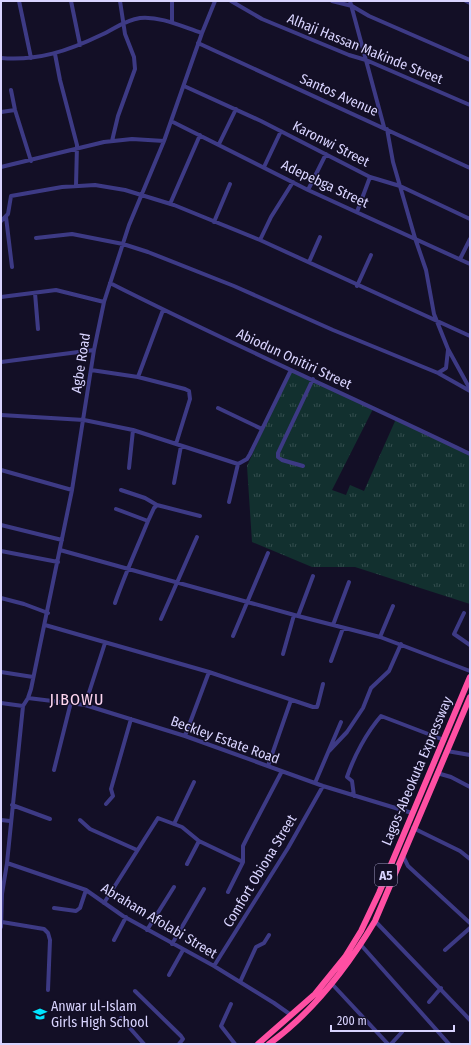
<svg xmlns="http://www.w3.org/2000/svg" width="471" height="1045" viewBox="0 0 471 1045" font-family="'Fira Sans Condensed',sans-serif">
<defs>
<pattern id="grass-tufts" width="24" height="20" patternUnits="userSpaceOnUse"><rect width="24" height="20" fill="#12302f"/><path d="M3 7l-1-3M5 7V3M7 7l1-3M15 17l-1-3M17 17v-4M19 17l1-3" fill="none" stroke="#344d4e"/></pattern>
</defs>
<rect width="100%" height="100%" fill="#130f26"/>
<!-- grass -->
<path fill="url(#grass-tufts)" d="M 290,371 L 373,409 L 332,490 L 346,495 L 350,485 L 364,491 L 396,419 L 470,452 L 470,604 L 355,567 L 312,567 L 252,542 L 247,466 Z"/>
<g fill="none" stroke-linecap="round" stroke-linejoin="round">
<!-- minor -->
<path stroke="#3d3a85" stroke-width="4" d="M 19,1 L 31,58
M 71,1 L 80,45
M 172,1 L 172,22
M 231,1 L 262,19 L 349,55 L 366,60 L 470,105
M 332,1 L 352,6 L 369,16 L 470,60
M 350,1 L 384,127
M 466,1 L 470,3
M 198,43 L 470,168
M 55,54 L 60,80 L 77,145 L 76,186
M 1,58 C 38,61 68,51 101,35 C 114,29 125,20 140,18 C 161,16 183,27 202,33
M 184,86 L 261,121 L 370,177 L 400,186 L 470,219
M 11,90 L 15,110 L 31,161
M 1,112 L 15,110
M 171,121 L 308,190 L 470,264
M 387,129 L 393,162 L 415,238 L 426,270 L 434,314 L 448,349 L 470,389
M 112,141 L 118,116 L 135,69 L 134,57 L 125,34 L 120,1
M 219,144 L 236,109
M 1,167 L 104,142 L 132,139 L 164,141
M 264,167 L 281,131
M 308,190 L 326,154
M 170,204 L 200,135
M 357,212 L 370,177
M 6,217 L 12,267
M 1,221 L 8,214 L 11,196 L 62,187 L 95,185 L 125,190 L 174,205 L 260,240 L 470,336
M 214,222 L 230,184
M 36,238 L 72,234 L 123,244 L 148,252 L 234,286 L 333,330 L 438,373 L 470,391
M 260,240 L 271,217 L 293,182
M 460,259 L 470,239
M 309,262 L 320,237
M 110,283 C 228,343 350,396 470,454
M 357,286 L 371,255
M 35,293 L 38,329
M 1,297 L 56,290 L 104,302
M 1,362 L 94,350
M 91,370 L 138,377 L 185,389 L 189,391 L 190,399 L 176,444
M 438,373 L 446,368 L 448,350
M 138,377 L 163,310
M 218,408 L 262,429
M 1,415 L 84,420 L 133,430 L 238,464 L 247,459 L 250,454 L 291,370
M 303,466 L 282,460 L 278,457 L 278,453 L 313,379
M 129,468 L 133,430
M 1,470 L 72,490
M 174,483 L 181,446
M 121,490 L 145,498 L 157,505
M 229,502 L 238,464
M 148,521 L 154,508 L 157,505 L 200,516
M 1,525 L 62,540
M 60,550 L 298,616 L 380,637 L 470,671
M 1,551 L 58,562
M 1,598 L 24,604 L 48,613
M 115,603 C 125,574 137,548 148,521 L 116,509
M 464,613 L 454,634 L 470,645
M 298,616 L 313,576
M 161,619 L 197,537
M 45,625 L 209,672 L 313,707 L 317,707 L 318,704 L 323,684
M 333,625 L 349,582
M 233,636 L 268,553
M 380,637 L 393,606
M 283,654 L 294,615
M 331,661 L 343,628
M 1,672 L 33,677
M 28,698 L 85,705 L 185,736 L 323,786 L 412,813
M 1,703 L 23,706
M 85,705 L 105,643
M 185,736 L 209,672
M 329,751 L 347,732 L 363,708 L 371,688 L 389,671 L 401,644
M 447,751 L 470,755
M 268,766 L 291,700
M 54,770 L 71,702
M 437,773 L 451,777 L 470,787
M 315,783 L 341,722
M 354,796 L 352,781 L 347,777 C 354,756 367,732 381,716 L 444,740
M 106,804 L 113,796 L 111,789 L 131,719
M 12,805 L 50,819
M 1,820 L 10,821
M 80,820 L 90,829 L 137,850
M 174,824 L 194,782
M 413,828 L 460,851 L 470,859
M 403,856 L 408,866 L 470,923
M 7,863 L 86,890 L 123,916 L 214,966 L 274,1003 L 291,1015
M 187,864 L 199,841
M 228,892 L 243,862 L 243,846 L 248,836 L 282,771
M 104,903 L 158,818 L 182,827 L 199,841 L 243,862
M 54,908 L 76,911 L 80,908 L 86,890
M 375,921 L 470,1020
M 2,922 L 44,929 L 48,933 L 50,940 L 48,990
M 1,927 L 2,894 L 7,863 L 23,706 L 28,698 L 31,689 L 72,490 L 94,350 L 104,302 L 129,225 L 164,141 L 202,33 L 215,1
M 147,930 L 174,887
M 114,940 L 126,917
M 172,944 L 204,889
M 361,945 L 449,1044
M 445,950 L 470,928
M 214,966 L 288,848 L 323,786
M 169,975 L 183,950
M 240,982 L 256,947 L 264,943 L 269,935
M 332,984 L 388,1044
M 135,991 L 181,1036 L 183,1039 L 179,1044
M 429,1002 L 441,988
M 231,1004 L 221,1026 L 235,1044
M 121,1018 L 144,1044
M 391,1044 L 402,1032"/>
<!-- highway -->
<path stroke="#ff4fa3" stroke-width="6" d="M 258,1044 L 315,994 L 345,957 L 361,931 L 379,893 L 470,677
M 269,1044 C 313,1012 347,968 375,921 L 470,697"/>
</g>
<!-- icons -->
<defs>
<symbol id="school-bare" viewBox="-9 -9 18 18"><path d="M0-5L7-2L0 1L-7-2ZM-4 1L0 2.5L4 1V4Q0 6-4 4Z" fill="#00e5ff" stroke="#130f26" stroke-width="2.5" paint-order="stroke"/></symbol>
</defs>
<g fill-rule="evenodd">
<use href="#school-bare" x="30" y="1004" width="20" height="20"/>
</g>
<g text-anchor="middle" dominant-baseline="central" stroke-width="3" stroke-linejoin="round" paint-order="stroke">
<!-- shield labels -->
<rect fill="#130f26" stroke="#9e99be" stroke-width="1" x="375" y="864" width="22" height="22" rx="3"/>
<g font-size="13" font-weight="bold" fill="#d9d4ff">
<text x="386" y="875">A5</text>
</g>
<!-- street labels -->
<g font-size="14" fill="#d9d4ff" stroke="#130f26">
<text transform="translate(365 49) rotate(22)">Alhaji Hassan Makinde Street</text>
<text transform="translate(339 95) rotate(24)">Santos Avenue</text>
<text transform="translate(331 144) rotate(27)">Karonwi Street</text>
<text transform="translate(325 184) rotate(25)">Adepebga Street</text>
<text transform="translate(294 359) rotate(25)">Abiodun Onitiri Street</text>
<text transform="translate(81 363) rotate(-81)">Agbe Road</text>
<text transform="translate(225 740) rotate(20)">Beckley Estate Road</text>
<text transform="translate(417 771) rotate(-67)">Lagos-Abeokuta Expressway</text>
<text transform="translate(260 871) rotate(-59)">Comfort Obiona Street</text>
<text transform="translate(159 921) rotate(31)">Abraham Afolabi Street</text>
</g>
<!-- poi labels -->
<g font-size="14" fill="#d9d4ff" stroke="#130f26" text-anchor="start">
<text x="51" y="1006">Anwar ul-Islam<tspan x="51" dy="16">Girls High School</tspan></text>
</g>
<!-- quarter labels -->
<g font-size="16" letter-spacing="1" fill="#ffd6f0" stroke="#130f26">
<text x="77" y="699">JIBOWU</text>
</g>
</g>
<!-- border -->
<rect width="471" height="1045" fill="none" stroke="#d9d4ff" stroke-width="4"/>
<!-- scale -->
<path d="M331 1025v6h123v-6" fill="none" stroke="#d9d4ff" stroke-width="2"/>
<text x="337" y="1025" font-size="12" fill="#d9d4ff" stroke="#130f26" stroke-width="3" paint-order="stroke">200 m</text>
</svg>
